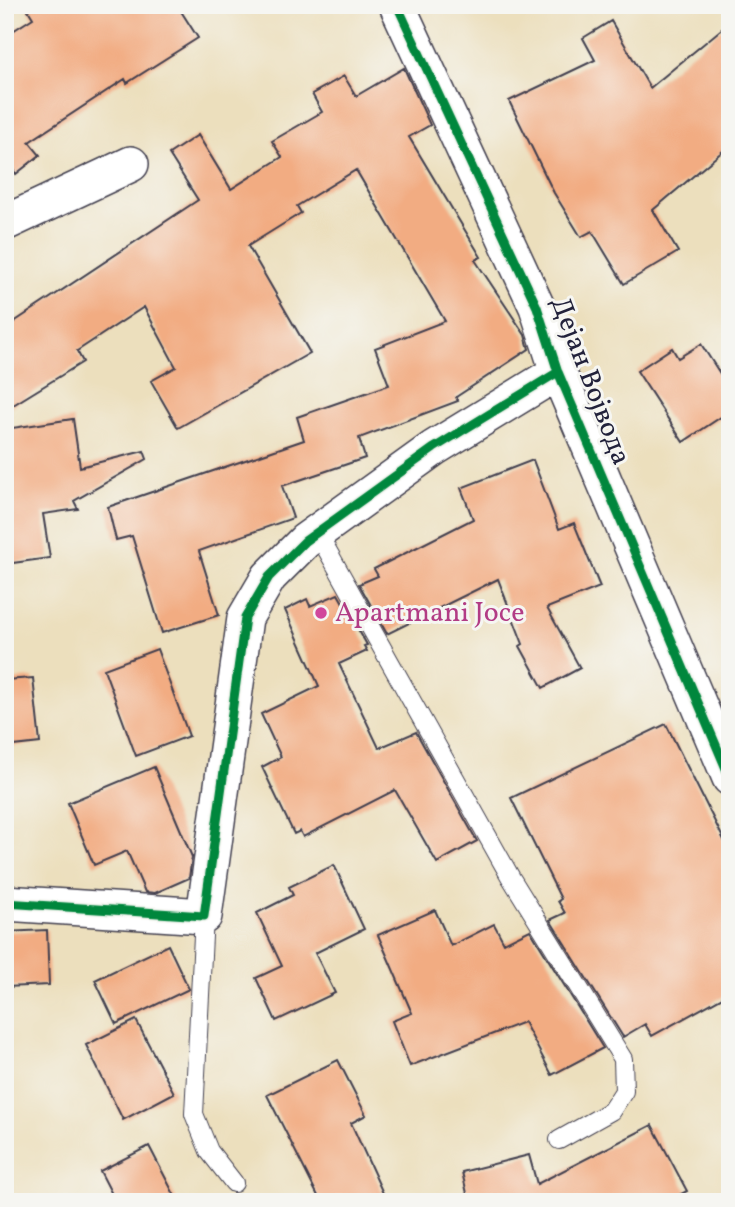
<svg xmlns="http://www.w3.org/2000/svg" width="735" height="1207" viewBox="0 0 735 1207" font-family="Vollkorn,serif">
<rect width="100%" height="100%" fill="#f6f6f2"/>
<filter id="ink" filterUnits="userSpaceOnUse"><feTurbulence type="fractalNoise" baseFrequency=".0143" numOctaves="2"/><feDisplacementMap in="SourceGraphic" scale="14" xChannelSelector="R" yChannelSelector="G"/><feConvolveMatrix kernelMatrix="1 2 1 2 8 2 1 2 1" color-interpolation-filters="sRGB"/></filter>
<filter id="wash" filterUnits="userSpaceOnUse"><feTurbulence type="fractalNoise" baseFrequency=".00686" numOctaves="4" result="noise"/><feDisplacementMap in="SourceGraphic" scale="28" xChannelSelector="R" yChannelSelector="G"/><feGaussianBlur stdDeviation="1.57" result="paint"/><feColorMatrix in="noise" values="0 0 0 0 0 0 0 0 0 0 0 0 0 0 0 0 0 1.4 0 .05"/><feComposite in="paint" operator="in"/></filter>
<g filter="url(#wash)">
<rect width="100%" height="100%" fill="#ecdfbd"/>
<g id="blocks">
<!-- building -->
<path fill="#f2ac82" d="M 25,5 L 177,5 L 198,38 L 127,83 L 125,79 L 29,142 L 40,155 L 16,174 L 5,158 L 5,36 L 33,18 Z
M 611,21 L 650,88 L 730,22 L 730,145 L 653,210 L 678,252 L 624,284 L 592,231 L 581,237 L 554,193 L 509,101 L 595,60 L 583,38 Z
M 404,68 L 430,125 L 409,137 L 481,257 L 475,260 L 525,335 L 529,349 L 456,397 L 458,401 L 359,438 L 365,458 L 282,486 L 293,518 L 199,551 L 219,615 L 162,633 L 132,536 L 116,540 L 108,507 L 304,440 L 297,417 L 389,385 L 375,348 L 445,321 L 356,170 L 297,206 L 301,213 L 248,246 L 310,353 L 178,428 L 151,381 L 176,367 L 144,307 L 77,351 L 83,362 L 5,410 L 5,328 L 198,200 L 169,154 L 198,135 L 231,189 L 282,157 L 272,141 L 322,112 L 312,94 L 344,76 L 356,96 Z
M 701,344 L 730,389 L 730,411 L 683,442 L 637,371 L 672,348 L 678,358 Z
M 73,419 L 80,467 L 144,451 L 147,459 L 74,501 L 78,509 L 43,514 L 50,558 L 5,564 L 5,429 Z
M 533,460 L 559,529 L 574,523 L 600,587 L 547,608 L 580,668 L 543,688 L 520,646 L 523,644 L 498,579 L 387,634 L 359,584 L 378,576 L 374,569 L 473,519 L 461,488 Z
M 338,594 L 367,645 L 364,646 L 367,651 L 339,664 L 379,748 L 416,732 L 477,841 L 437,863 L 395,790 L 303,837 L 300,831 L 294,834 L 262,767 L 281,757 L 261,714 L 319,686 L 285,610 L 307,599 L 310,606 Z
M 157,649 L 189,736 L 136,756 L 104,669 Z
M 33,678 L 40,743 L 5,747 L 5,680 Z
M 666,724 L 730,852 L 730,993 L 652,1036 L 645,1024 L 623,1037 L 550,920 L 565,913 L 558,901 L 561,899 L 511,798 Z
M 154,767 L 192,857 L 189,878 L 155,893 L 145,892 L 127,851 L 94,865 L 68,803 Z
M 334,865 L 364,929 L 315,953 L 335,993 L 276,1021 L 256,978 L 282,966 L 257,913 L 293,895 L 289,887 Z
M 435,910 L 451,946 L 494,924 L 504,943 L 530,930 L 603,1048 L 552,1075 L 524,1022 L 410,1066 L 392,1021 L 412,1013 L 378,935 Z
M 47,930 L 49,985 L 5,987 L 5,932 Z
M 168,945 L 189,989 L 116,1024 L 95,980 Z
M 136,1020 L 174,1093 L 123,1120 L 86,1045 Z
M 338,1060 L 366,1115 L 351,1123 L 387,1202 L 321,1202 L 267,1095 Z
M 652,1125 L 687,1191 L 666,1202 L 469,1202 L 462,1172 L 529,1155 L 537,1184 Z
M 149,1146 L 178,1202 L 116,1202 L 100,1171 Z"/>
</g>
</g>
<g filter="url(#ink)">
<use href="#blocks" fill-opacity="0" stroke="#403e4e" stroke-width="2"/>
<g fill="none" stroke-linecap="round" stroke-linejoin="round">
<defs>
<path id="service" d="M 317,532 L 511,878 L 623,1059 L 624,1091 L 611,1111 L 559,1140
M 204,916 L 194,1114 L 209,1151 L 234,1183"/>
<path id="minor" d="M 397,5 L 537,307 L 558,372 L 730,778
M 5,223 L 131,164
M 5,903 L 204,916 L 245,618 L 269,577 L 305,541 L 434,448 L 558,372"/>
</defs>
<!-- service casing -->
<use href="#service" stroke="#403e4e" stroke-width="20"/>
<!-- minor casing -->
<use href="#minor" stroke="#403e4e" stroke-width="38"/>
<!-- service -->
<use href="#service" stroke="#fff" stroke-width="18"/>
<!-- minor -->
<use href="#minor" stroke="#fff" stroke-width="35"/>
<defs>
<path id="cycleway" d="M 397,5 L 537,307 L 558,372 L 730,778
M 5,903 L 204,916 L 245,618 L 269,577 L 305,541 L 434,448 L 558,372"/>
</defs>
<!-- cycleway casing -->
<use href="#cycleway" stroke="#f6f6f2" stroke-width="13"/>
<!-- cycleway -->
<use href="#cycleway" stroke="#00873e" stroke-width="9"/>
</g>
</g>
<!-- markers -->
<circle fill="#d1479c" stroke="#f6f6f2" stroke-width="2.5" cx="321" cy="613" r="7"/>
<g text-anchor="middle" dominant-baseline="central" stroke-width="6" stroke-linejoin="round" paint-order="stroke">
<!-- street labels -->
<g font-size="28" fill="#22223b" stroke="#f6f6f2">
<text transform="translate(590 381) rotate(69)">Дејан Војвода</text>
</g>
<!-- hotel labels -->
<g font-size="28" fill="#b23c85" stroke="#f6f6f2" text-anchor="start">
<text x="335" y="613">Apartmani Joce</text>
</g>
</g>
<!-- margin -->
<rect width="735" height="1207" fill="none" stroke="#f6f6f2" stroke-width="28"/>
</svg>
